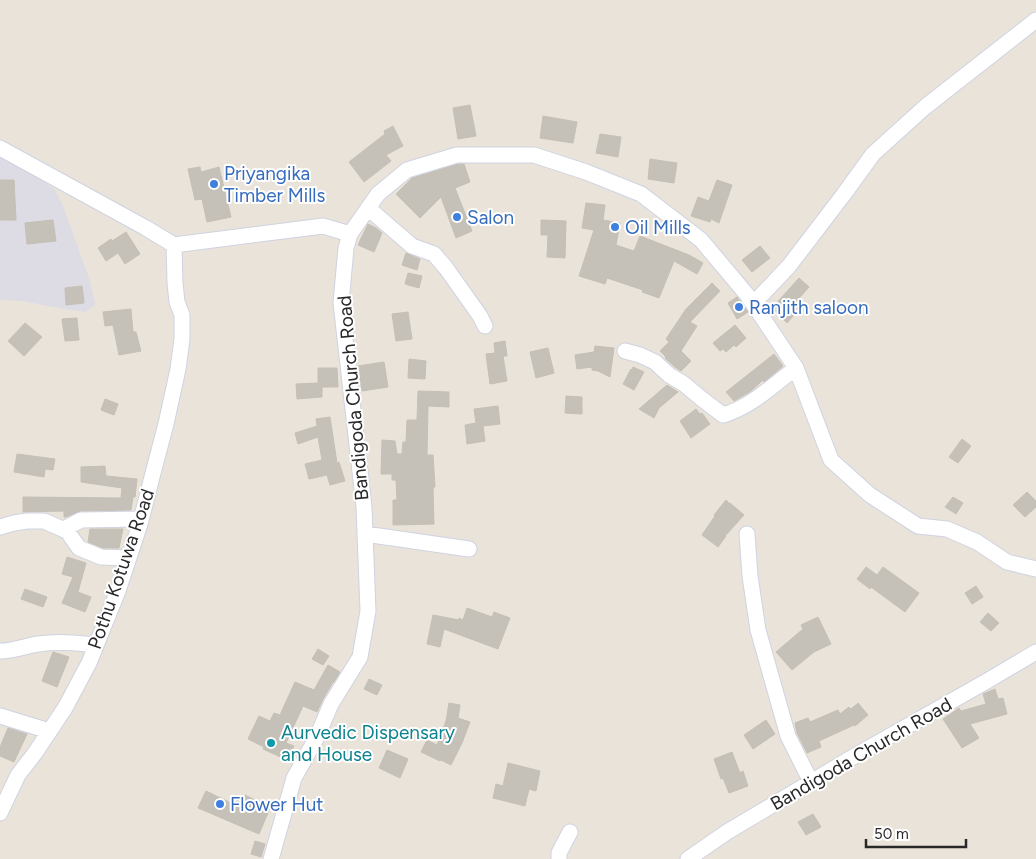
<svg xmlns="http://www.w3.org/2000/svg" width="1036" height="859" viewBox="0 0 1036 859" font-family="Figtree,sans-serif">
<rect width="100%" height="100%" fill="#eae3da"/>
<!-- industrial -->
<path fill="#dddbe3" d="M 0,154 L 29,170 L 55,190 L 63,206 L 90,281 L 95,305 L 85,312 L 65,309 L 22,301 L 0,300 Z"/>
<!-- building -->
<path fill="#c5c1b9" stroke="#c5bfb4" d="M 470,105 L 476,136 L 458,139 L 453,108 Z
M 543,116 L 577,122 L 573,143 L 540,138 Z
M 393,126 L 403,146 L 386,155 L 391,161 L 364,182 L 349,162 L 385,134 L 384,131 Z
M 600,134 L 621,137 L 618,157 L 596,153 Z
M 650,159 L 677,163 L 674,183 L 648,179 Z
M 458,164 L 464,164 L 470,182 L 455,188 L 472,231 L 456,238 L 441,197 L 420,218 L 396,194 L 412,178 Z
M 200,167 L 201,172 L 219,167 L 231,217 L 207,222 L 202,199 L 195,200 L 188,169 Z
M 0,180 L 14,180 L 16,220 L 0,220 Z
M 717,180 L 732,185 L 719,223 L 711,219 L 710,222 L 691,216 L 698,197 L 709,201 Z
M 586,203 L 605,205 L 603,220 L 620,223 L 616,245 L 634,251 L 640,236 L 689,255 L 703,263 L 697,274 L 674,261 L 659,298 L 642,292 L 643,290 L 607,278 L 605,284 L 579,276 L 594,230 L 582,228 Z
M 53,220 L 56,241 L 27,244 L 25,223 Z
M 541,220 L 566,221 L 565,258 L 547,257 L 548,235 L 541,235 Z
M 368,224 L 376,228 L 382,233 L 374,252 L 358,245 Z
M 126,232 L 140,254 L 125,264 L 118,253 L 106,261 L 98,248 L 111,239 L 112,241 Z
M 760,246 L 770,258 L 752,272 L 742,260 Z
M 406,253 L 420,259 L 417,270 L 402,265 Z
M 408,273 L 422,276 L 419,288 L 405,284 Z
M 799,278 L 809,287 L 795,303 L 800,308 L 787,323 L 772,308 Z
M 712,283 L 720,291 L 690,322 L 697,326 L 681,351 L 691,361 L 681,371 L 675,367 L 665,358 L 666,357 L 660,351 L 669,342 L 666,339 L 686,309 Z
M 82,286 L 84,303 L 66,305 L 65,288 Z
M 737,297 L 748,312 L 737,319 L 728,303 Z
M 131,309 L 133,332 L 136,332 L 141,351 L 119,355 L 113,325 L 105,326 L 103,312 Z
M 408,312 L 412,339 L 396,341 L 392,314 Z
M 77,318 L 79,340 L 65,341 L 62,319 Z
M 25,323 L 42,337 L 24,356 L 8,341 Z
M 735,325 L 746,338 L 736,347 L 734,345 L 726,352 L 723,349 L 720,351 L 713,343 Z
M 505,341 L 507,356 L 503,356 L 507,381 L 490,384 L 486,354 L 495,353 L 494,343 Z
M 595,346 L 614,348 L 610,377 L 598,371 L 592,370 L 592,367 L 577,369 L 575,355 L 594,352 Z
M 548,348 L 554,373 L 536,378 L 530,352 Z
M 774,354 L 783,366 L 764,382 L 763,380 L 751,391 L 734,401 L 726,392 Z
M 409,359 L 426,361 L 425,379 L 408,378 Z
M 384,362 L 388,387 L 362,391 L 358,366 Z
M 633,367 L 644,372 L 634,390 L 623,384 L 631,369 L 632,370 Z
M 318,368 L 337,368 L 338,387 L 322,387 L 322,397 L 297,399 L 296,384 L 318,383 Z
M 667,385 L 678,392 L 659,408 L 654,418 L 639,409 Z
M 418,391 L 449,392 L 449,407 L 428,406 L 427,455 L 433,455 L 435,487 L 433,487 L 434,524 L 393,525 L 393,500 L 397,500 L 396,480 L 392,480 L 392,474 L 381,474 L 382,440 L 395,441 L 397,454 L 402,454 L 403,442 L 406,442 L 407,420 L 417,420 Z
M 566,396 L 582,397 L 582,414 L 565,413 Z
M 105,399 L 118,404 L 114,415 L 101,410 Z
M 498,406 L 500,424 L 483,426 L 485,441 L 467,444 L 465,425 L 476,423 L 474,409 Z
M 696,409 L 700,414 L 702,413 L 710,424 L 691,438 L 680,421 Z
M 330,417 L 337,463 L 339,462 L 345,481 L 330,485 L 327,475 L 309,479 L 305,464 L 322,460 L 318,437 L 298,444 L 295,433 L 317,426 L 316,419 Z
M 962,439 L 971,446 L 958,463 L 949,457 Z
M 17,454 L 55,459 L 53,470 L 45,469 L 44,477 L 14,472 Z
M 105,466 L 106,476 L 137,479 L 135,497 L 133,497 L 131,510 L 81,511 L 66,517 L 64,517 L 64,511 L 23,512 L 23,497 L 121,498 L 122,488 L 81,482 L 81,467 Z
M 1027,492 L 1036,501 L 1036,507 L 1025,517 L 1013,505 Z
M 953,497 L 963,503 L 956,514 L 945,507 Z
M 726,500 L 730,504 L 730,503 L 744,515 L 725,536 L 726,536 L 718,547 L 702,535 L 715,516 L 714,515 Z
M 90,529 L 123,529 L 119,548 L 103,548 L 88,542 Z
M 67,557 L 86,563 L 78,592 L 91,597 L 85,612 L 62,603 L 73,577 L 62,574 Z
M 866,567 L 877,575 L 883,567 L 919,593 L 905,612 L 871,587 L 870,589 L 857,579 Z
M 976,586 L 983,597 L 972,604 L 965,593 Z
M 25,589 L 47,597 L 43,607 L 21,599 Z
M 467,608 L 492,617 L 494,612 L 510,618 L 498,649 L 444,629 L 440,647 L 427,644 L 433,615 L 459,620 L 459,618 L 463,620 Z
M 988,613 L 999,623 L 991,631 L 980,622 Z
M 818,617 L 831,644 L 814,652 L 792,670 L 776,652 L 803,629 L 801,625 Z
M 318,649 L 329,656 L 323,665 L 312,659 Z
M 53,652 L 69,657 L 57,687 L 42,681 Z
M 328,665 L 340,672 L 334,682 L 333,682 L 323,699 L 317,712 L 303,706 L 286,743 L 294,746 L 287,760 L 263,749 L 264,747 L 248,739 L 259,716 L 270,721 L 274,713 L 280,715 L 295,682 L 314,690 Z
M 369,679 L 382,685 L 377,695 L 364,689 Z
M 995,689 L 998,699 L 1003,698 L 1007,714 L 970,724 L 979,738 L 962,748 L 943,719 L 959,708 L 961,711 L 986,704 L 983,694 Z
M 449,703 L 460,705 L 458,718 L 470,722 L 462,743 L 451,765 L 441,760 L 440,761 L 421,752 L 427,740 L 437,745 L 446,721 Z
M 858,703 L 868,715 L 855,726 L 854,725 L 819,741 L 821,747 L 807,753 L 797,733 L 795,723 L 808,718 L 810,722 L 838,710 L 840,714 L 849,707 L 851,709 Z
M 766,720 L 775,734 L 753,749 L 744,735 Z
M 8,728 L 27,734 L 14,762 L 0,756 L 0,747 Z
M 387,750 L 408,759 L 400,778 L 379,768 Z
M 732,752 L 740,773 L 743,771 L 748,786 L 729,793 L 723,778 L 721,779 L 714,759 Z
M 508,763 L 540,771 L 536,791 L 529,789 L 525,806 L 493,798 L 496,784 L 503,786 Z
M 206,791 L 231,803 L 233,798 L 242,802 L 245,795 L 255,800 L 255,802 L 270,808 L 259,834 L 198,808 Z
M 813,814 L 821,827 L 806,835 L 798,822 Z
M 255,841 L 265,844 L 261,857 L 251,854 Z"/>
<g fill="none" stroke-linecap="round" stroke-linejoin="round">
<defs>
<path id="street" d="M 0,148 L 146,228 L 174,245 L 323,226 L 350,234
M 368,208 L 412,246 L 434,254 L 446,268 L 480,316 L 485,326
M 754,303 L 789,266 L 844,194 L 873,154 L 925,107 L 1036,20
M 625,351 L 640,355 L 655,362 L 669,375 L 684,384 L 702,399 L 723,415 C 751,407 773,385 796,368
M 0,527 L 14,523 L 27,521 L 44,521 L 67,531 L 79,548 L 101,557 L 129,558
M 64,529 L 81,520 L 141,519
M 365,534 L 469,549
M 747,534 L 750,576 L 758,630 L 788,736 L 811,782
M 0,651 C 13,651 25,646 38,644 C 58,641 77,643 96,645
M 0,716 L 49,731
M 0,813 L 18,775 L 35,753 L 65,708 L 89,663 L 118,591 L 140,524 L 152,477 L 166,424 L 178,369 L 182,339 L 182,315 L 177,302 L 175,283 L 174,245
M 271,859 L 294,778 L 317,737 L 331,704 L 360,657 L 368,611 L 364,507 L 341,303 L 346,248 L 350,234 L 378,194 L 407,170 L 457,155 L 534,155 L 586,172 L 641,194 L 701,240 L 748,296 L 796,368 L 831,460 L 870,495 L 918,526 L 947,529 L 977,542 L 1007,562 L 1036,569
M 559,859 L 559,853 L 570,832
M 688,859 L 727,832 L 853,757 L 987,681 L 1036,652"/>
</defs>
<!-- street casing -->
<use href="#street" stroke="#cfd3e1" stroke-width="17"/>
<!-- street -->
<use href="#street" stroke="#fff" stroke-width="15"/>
</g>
<!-- markers -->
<g fill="#3f7fe0" stroke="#fff" stroke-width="2">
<circle cx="214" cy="184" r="5"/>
<circle cx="457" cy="217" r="5"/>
<circle cx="615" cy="227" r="5"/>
<circle cx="739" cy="307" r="5"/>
<circle cx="220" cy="804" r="5"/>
</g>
<circle fill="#0f9aa8" stroke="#fff" stroke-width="2" cx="271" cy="743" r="5"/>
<g text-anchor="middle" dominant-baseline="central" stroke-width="4" stroke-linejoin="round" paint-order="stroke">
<!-- shop labels -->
<g font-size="19" fill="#366cbe" stroke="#fff" text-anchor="start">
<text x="224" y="173">Priyangika<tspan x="224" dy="22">Timber Mills</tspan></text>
<text x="467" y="217">Salon</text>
<text x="625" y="227">Oil Mills</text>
<text x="749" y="307">Ranjith saloon</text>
<text x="230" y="804">Flower Hut</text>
</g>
<!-- street labels -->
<g font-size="19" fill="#282828" stroke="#fff">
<text transform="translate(353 398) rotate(-95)">Bandigoda Church Road</text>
<text transform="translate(121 569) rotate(-71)">Pothu Kotuwa Road</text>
<text transform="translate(861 754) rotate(-30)">Bandigoda Church Road</text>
</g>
<!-- culture labels -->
<g font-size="19" fill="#0d838f" stroke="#fff" text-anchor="start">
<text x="281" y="732">Aurvedic Dispensary<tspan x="281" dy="22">and House</tspan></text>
</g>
</g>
<!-- scale -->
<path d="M866 839v8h100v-8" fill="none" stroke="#282828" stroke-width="2.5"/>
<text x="874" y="839" font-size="15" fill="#282828" stroke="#ffffff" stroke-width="4" paint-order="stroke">50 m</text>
</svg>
